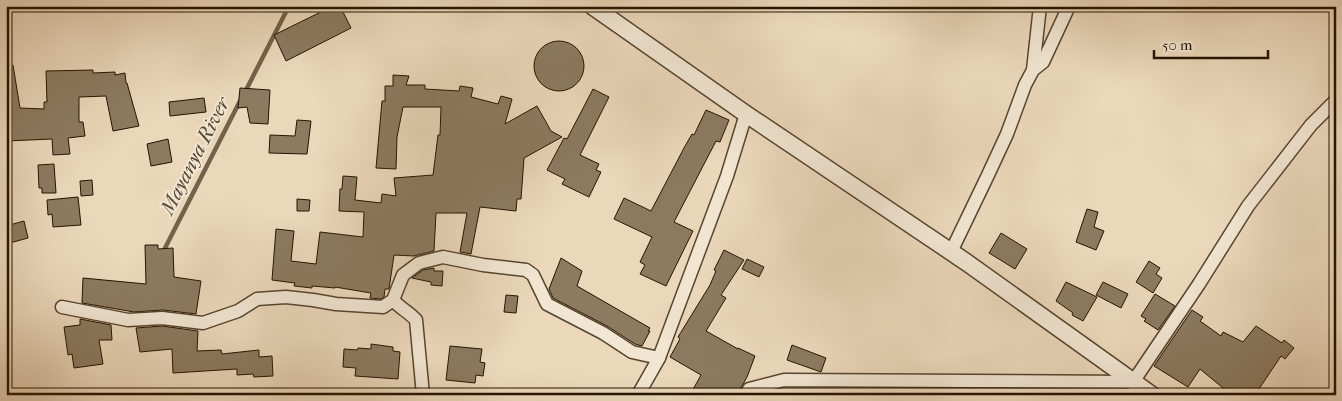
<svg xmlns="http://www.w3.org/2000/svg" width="1342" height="401" font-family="'IM FELL French Canon',serif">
<rect width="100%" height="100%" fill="#ebd8bb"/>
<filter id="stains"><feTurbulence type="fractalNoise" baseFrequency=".004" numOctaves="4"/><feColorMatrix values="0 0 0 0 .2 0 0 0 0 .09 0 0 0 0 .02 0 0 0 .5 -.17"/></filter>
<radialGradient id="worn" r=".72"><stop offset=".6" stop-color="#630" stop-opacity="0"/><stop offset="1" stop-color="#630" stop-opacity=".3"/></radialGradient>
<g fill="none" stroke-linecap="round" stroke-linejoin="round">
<!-- stream -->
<g stroke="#74614a" stroke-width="4.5">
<path d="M245,92L289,6"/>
<path d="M163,252L240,101"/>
</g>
</g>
<!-- building -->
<g fill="#8c7a61" stroke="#251400">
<path d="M333,6H340L351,28L286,61L274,35Z"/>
<circle cx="559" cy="66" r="25"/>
<path d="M6,65H13L20,108L44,109V102H47L46,71L93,70V73L115,72V75L125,73L126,83H127L139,126L113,131L106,96L79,97V122H83L85,136L68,138L70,154L53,155L52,139L6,141Z"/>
<path d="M393,75L409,76L406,85H425V89L459,91L460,86L473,88L471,97L498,104L501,96L512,99L505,124L537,106L551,131L562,137L524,158L521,199H517L516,211L480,207L471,254L460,252L467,213H436L434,251L414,256L394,255L389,289H385L384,297L381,299L370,298L371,293L335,287V288L312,286V288L294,286L295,283L272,280L276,229L294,231L291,261L316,264L320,232L363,237L364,212L339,211L340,189H342L343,176L357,177L355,200L381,203L382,194L396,196L394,178L433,175L438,135H440L441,107H403L397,137L396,169L376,168L382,101H385V86H393Z"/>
<path d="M240,88L270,90L268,124L250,123L247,107L238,108Z"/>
<path d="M593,89L609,97L580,155L599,164L596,170L601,172L589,197L562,184L565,179L547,170L564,138L567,139Z"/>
<path d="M204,98L206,112L170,116L169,102Z"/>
<path d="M706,110L729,120L720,142L716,141L674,222L693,231L666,286L640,274L645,265L640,262L652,237L614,219L624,198L651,211L684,148L692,134L694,135Z"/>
<path d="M297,120L311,121L307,154L269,153L270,135L295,136Z"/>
<path d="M168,139L172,162L151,166L147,144Z"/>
<path d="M54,164L56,193H42V188H39L38,165Z"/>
<path d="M92,180L93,195L81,196L80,181Z"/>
<path d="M78,197L81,225L53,227L52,214L48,215L47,200Z"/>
<path d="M297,199L310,200L309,211H297Z"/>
<path d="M1087,209L1098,212L1094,227L1104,231L1096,250L1076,242Z"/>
<path d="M24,221L28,238L6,244V226Z"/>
<path d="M1001,233L1027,249L1015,269L989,253Z"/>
<path d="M145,245H158V249L173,248L174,277L201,281L196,314L163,310L134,312L82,303L83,278L146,284Z"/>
<path d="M724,250L744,260L721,295L726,298L706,331L738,349V348L755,356L747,377L737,395H690L701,375L670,357L680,339L678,337L710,285L716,271L714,270Z"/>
<path d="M561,258L582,271L577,286L650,328L648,331H650L642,346L635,344L607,326L553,298L549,289Z"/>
<path d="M747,259L764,267L759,277L742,269Z"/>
<path d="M1149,261L1160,268L1156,274L1162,278L1153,293L1136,282Z"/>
<path d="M434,268V271H443L442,286L431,285V282L412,278L423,270Z"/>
<path d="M1066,282L1097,297L1083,321L1072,315L1073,313L1056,301Z"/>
<path d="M1103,282L1128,294L1121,308L1096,295Z"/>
<path d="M1155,294L1175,306L1158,330L1144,321L1146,319L1141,316Z"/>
<path d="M506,295L518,296L516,313L504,312Z"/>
<path d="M1192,310L1203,317L1200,321L1221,336L1223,332L1243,342L1256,326L1282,343L1284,340L1294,348L1285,359L1281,356L1255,395H1217L1223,388L1200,369L1188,387L1154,366Z"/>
<path d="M80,319L111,325L112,340H99L103,364L74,368L72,354L68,355L64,327L80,325Z"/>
<path d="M162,326L198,331L197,351L221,350L222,354L259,350V357L272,356L273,376L254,377L253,374L237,375V369L173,373L172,349L140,352L136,328Z"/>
<path d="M371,344L393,347V351L400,352L398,379L355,376L356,368L343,367L344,349L357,350L358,348L371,349Z"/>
<path d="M792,345L826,358L821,372L787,360Z"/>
<path d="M450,346L482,349L480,362L485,363L483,376L476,375L475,383L446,380Z"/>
</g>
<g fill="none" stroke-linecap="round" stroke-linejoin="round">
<defs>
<g id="minor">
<path d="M1033,70L1043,62L1069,6"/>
<path d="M951,252L988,175L1007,134L1025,85L1033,70L1040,6"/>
<path d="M393,300C401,309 409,312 416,320L423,395"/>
<path d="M62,307L128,320L162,318L203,323L238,311L257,299L286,297L313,300L336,304L383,307L393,300L403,275L419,263L443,257L483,265L526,270L533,275L547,304L603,333L632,352L659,358"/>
<path d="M638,395L659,358L727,176L746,114"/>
<path d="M747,395L749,389L784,380L1133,382L1199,284L1248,206L1311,125L1336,100"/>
</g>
<path id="tertiary" d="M592,6L746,114L966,262L1152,395"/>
</defs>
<!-- minor casing -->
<use href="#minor" stroke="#56452f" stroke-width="15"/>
<!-- tertiary casing -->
<use href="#tertiary" stroke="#56452f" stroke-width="19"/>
<!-- minor -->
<use href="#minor" stroke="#f2e6d3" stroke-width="12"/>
<!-- tertiary -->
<use href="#tertiary" stroke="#f2e6d3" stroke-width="16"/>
</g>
<g text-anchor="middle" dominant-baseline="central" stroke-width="4" stroke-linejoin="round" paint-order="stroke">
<!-- water labels -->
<g font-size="20" font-style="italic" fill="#594831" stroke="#f2e6d3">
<text transform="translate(195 156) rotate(-63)">Mayanya River</text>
</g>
</g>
<!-- margin -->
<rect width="1342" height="401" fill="none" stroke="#ebd8bb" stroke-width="25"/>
<rect x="8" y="8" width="1327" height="386" fill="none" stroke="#251400" stroke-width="2.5"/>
<rect x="12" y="12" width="1317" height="376" fill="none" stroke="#251400"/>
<!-- scale -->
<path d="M1154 50v8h114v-8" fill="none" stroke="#251400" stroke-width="2.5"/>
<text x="1162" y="50" font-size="15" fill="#251400" stroke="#f2e6d3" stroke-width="4" paint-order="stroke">50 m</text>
<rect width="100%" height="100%" filter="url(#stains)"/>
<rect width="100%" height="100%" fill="url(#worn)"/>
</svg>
